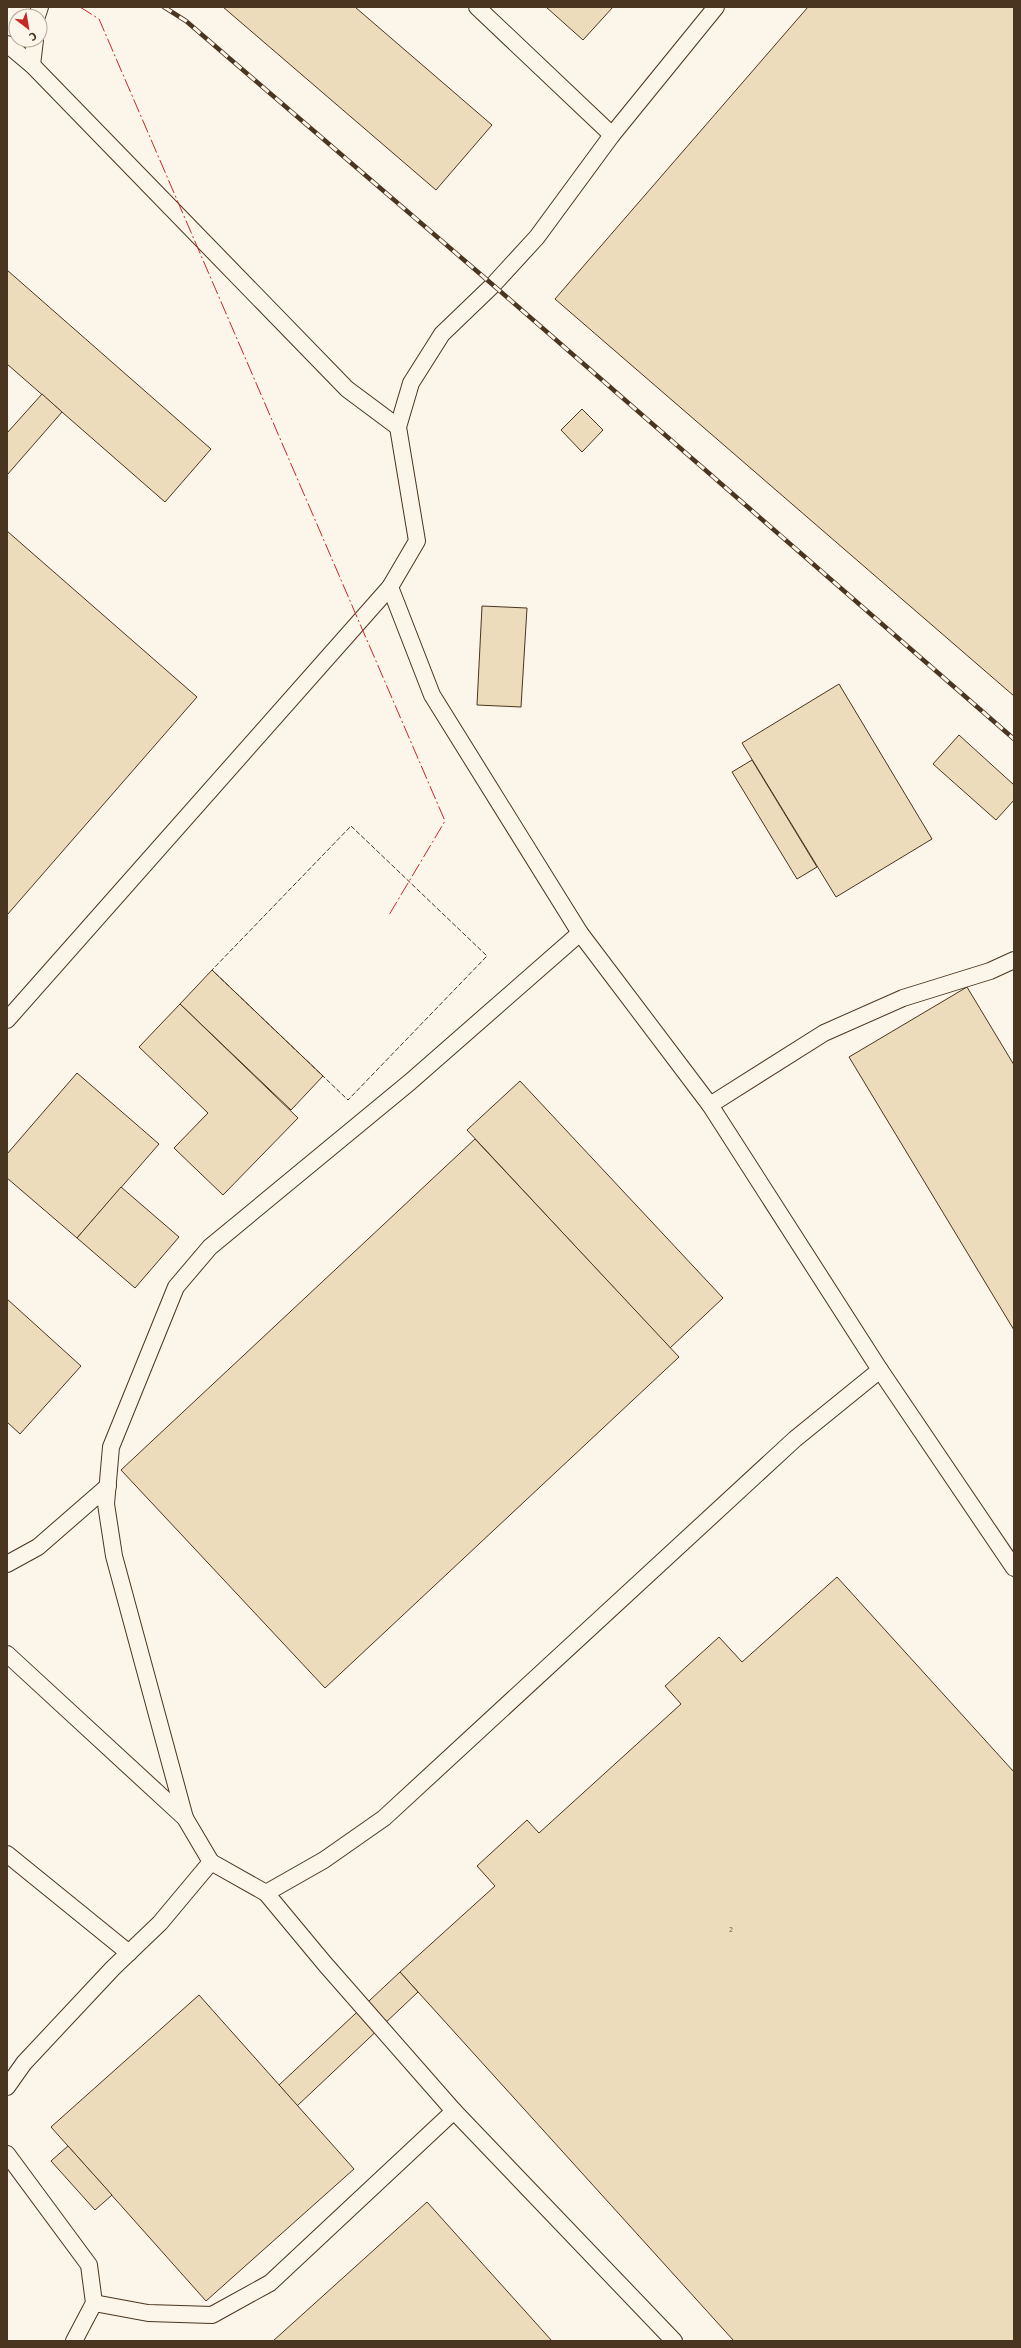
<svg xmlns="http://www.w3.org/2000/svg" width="1021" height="2348" font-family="'Fira Sans',sans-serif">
<rect width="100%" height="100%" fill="#fbf6e9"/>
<!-- building -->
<g fill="#ecdcbc" stroke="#4a3520">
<path d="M223,7H355L492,125L436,190Z"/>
<path d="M546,7H613L583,40Z"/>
<path d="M808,7H1014V696L555,299Z"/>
<path d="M7,270L211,449L165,502L7,364Z"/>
<path d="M42,394L62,412L7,475V433Z"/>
<path d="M582,409L603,430L582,452L561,430Z"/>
<path d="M7,531L197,697L7,915Z"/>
<path d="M482,606L527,608L521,707L477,705Z"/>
<path d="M839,684L932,839L836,897L742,743Z"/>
<path d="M959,735L1014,785V800L996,820L933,764Z"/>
<path d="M752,760L817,867L797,879L732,772Z"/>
<path d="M212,970L323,1076L291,1110L180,1004Z"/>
<path d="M967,987L1014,1065V1330L849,1057Z"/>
<path d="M180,1004L298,1118L223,1195L174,1148L208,1113L139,1047Z"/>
<path d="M77,1073L159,1144L77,1238L7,1178V1154Z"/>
<path d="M520,1081L723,1298L670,1348L467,1130Z"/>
<path d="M475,1139L679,1357L325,1688L121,1470Z"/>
<path d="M121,1187L179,1237L135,1288L77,1238Z"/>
<path d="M7,1299L81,1366L20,1434L7,1422Z"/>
<path d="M837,1577L1014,1772V2341H734L400,1972L495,1886L477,1866L527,1820L539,1833L681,1704L665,1686L719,1637L742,1662Z"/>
<path d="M400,1972L418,1992L297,2106L279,2085Z"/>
<path d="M199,1995L354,2169L206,2301L51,2127Z"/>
<path d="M68,2146L112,2195L95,2210L51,2161Z"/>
<path d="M427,2202L552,2341H273Z"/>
</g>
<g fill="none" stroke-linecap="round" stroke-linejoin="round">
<defs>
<g id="lane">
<path d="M477,7L612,135"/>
<path d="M37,16L40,7"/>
<path d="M7,44L32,65L347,389L398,427"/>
<path d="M32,65L35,40"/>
<path d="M390,587L432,695L580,933L710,1105L880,1370L1014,1568"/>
<path d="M7,1020L390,587L417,541L398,427L411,383L442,334L493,285L537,237L612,135L716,7"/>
<path d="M710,1105L824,1033L903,998L990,971L1014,960"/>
<path d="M7,1564L38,1547L108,1486"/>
<path d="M7,1654L185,1818L211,1862"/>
<path d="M185,1818L114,1556L106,1504L111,1447L176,1287L210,1247L410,1082L580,933"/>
<path d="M7,1854L129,1953"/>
<path d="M266,1893L325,1964L454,2111L674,2341"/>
<path d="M7,2087L24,2063L113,1968L160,1923L211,1862L266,1893L324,1860L384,1818L795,1439L880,1370"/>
<path d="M7,2154L89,2265L94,2303L74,2341"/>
<path d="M94,2303L148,2313L212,2315L270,2283L454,2111"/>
</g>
</defs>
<!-- lane casing -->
<use href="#lane" stroke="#4a3520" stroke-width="18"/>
<!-- lane -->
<use href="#lane" stroke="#fbf6e9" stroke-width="16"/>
<defs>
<path id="rail" d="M164,7L186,21L493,285L1014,739"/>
</defs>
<!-- rail casing -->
<use href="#rail" stroke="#4a3520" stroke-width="4.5"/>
<!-- rail -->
<use href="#rail" stroke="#fbf6e9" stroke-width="3" stroke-dasharray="9" stroke-linecap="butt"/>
<!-- fence -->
<path stroke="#4a3520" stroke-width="1" stroke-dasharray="5 2" stroke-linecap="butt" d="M351,826L487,956L348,1100L212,970Z"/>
<!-- power -->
<path stroke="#c62828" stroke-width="1" stroke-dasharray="14 3 2 3" stroke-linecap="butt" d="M80,7L99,19L445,821L389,915"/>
</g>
<g text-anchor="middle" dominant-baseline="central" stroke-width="3" stroke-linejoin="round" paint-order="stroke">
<!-- number labels -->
<g font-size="8" fill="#725f47">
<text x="731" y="1929">2</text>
</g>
</g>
<!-- border -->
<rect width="1021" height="2348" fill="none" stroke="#4a3520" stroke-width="16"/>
<!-- north arrow -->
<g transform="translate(28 28) rotate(149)"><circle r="19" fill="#fbf6e9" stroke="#b4a999"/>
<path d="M0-3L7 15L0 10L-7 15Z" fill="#c62828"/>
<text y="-6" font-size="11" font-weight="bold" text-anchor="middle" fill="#4a3520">С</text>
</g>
</svg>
